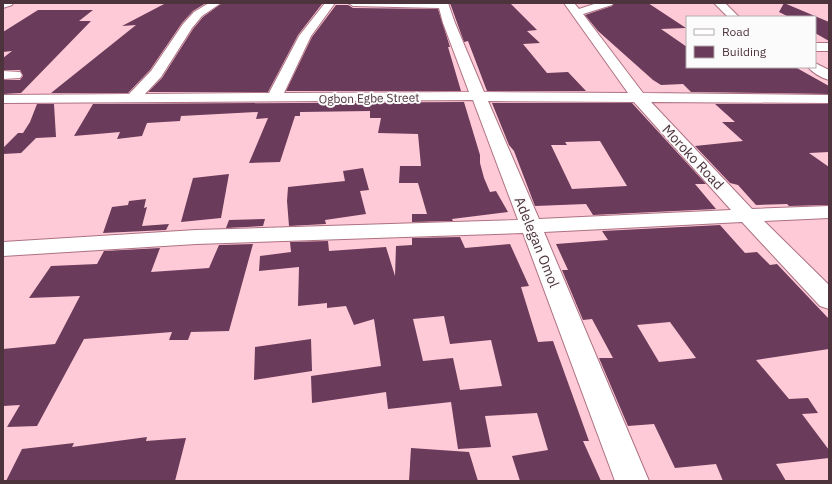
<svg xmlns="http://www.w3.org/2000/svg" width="832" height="484" font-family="'IBM Plex Sans',sans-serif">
<rect width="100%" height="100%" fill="#ffcad7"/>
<!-- building -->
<g fill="#6a3b5a" fill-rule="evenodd">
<path d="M166,3H206L193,11L182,23L150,70L128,93H51L136,25L122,26Z"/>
<path d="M222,3L322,4L298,35L268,92H148L162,78L193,29L203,17Z"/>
<path d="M450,3H510L537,30L527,31L540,43L523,44L547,73L568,72L586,91H487L468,41L464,42Z"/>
<path d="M614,3H648L686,28L661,29L687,47V67H795L829,86V94L691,92L683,84L661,85L653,80L598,31L585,15L612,6Z"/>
<path d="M784,3L829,22V41L815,33V17H789L779,12Z"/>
<path d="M336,5H348L353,8L438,9L450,47H448L461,91H286L312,37Z"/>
<path d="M38,10H93L79,21H91L21,93L3,94V80H20L23,76L20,70H3V58L12,51L3,52V32Z"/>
<path d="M464,102L480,155V163L484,178L490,192L496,191L508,212L452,219L453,221L412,222V214H427L418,183H399L400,166H421L418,134L378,133L381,118H370V111L300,112V116H295L280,162L249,163L268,118L256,119L258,112L181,116L180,121L147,123L142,136L117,139L120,132L74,136L93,104Z"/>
<path d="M492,103H632L706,184H695L716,209L593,215L586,204L535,206L514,151L509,145ZM600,141L627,186L572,189L551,145H567L565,142Z"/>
<path d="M37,104H54L56,137L36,138L21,153L3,154V148L18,133H23L30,122Z"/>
<path d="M715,104H829V152L809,153L829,167V205L789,206L787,204L756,205L738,185L730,183L695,146L743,141L722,122H735Z"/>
<path d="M363,168L369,190L360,191L366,214L325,220L326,224L289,226L287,201L288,187L345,181L343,171Z"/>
<path d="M229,174L221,218L181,222L193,178Z"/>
<path d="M146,199L144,208L147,207L142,226L169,224L166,230L103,233L112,207L128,205L129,201Z"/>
<path d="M265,219L263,226L226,228L229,220Z"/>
<path d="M720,225L745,253L757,252L770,265L777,264L829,319V349L756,360L789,399L808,398L818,413L802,414L829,450V458L776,464L786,481H723L716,464L675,468L654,424L628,426L599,358H613L592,319L583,320L562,270H568L556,244L608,240L602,231ZM670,322L696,358L659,362L637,325Z"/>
<path d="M460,237L465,248L510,244L529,286L521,287L538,342L553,341L589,441H583L601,481H520L512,456L548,450L537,413L485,416L491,447L458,449L451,402L388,409L386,392L312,403L311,376L381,366L374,319L354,325L346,306L327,308V303L298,306L299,267L259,271L260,256L291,252L290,242L328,241L329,251L386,247L395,276L396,246L412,245V238ZM444,316L450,344L491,340L502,386L460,390L453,358L423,361L413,319Z"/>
<path d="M253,244L229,331L191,332L188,340H169L172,332L84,339L37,426L7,427L20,405L3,406V349L55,344L80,296L29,298L51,266L97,264L104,251L160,248L151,272L209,268L219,245Z"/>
<path d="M311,339L312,371L254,380L255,347Z"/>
<path d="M147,437L146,441L186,438L175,481H6L22,449L74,443L72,447Z"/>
<path d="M411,448L469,452L478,481H409Z"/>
</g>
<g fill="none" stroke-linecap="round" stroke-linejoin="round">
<defs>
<g id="minor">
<path d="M3,3H13L12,5L3,8Z"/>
<path d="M209,3H221L202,16L192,28L161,77L145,94L269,93L299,36L325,3H335L311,36L284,93L469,92L443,23L439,8L353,6L348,3H448L455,23L484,92L628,93L564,3H574L579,9L597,3H613L612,5L583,14L643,93L829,95V103L651,102L752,209L829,206V218L764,221L829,285V309L820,306L742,222L544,232L649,481H615L523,233L196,244L3,256V242L196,230L518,220L473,100L3,103V95L129,94L151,71L183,24L194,12ZM488,101L634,102L731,210L539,219Z"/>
<path d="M714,3H725L739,17H728Z"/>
<rect x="815" y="43" width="14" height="8"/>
<path d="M815,63L829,70V80C822,78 813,73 808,67H815Z"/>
<path d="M3,71L20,72L22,75L20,78L3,79Z"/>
</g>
</defs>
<!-- minor casing -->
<use href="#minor" stroke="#ad7182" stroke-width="2"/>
<!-- minor -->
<use href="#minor" fill="#fff" fill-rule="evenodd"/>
</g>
<g text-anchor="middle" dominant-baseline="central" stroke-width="4" stroke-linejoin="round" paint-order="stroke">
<!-- far-street labels -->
<g font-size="12" fill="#4d333b" stroke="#fbfbfb">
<text transform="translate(369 98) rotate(-1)">Ogbon Egbe Street</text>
</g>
<!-- street labels -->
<g font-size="14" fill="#4d333b" stroke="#fbfbfb">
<text transform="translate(693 157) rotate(47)">Moroko Road</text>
<text transform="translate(537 242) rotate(68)">Adelegan Omol</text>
</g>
</g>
<!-- border -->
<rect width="832" height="484" fill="none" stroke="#4d333b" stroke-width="8"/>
<!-- legend -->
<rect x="686" y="16" width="130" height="52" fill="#fbfbfb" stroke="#b5abae"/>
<rect x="694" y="29" width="20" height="6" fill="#ffffff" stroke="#b5abae"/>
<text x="722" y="36" font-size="12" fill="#4d333b">Road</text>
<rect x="694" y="46" width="20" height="12" fill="#6a3b5a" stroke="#b5abae"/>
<text x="722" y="56" font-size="12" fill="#4d333b">Building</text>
</svg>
